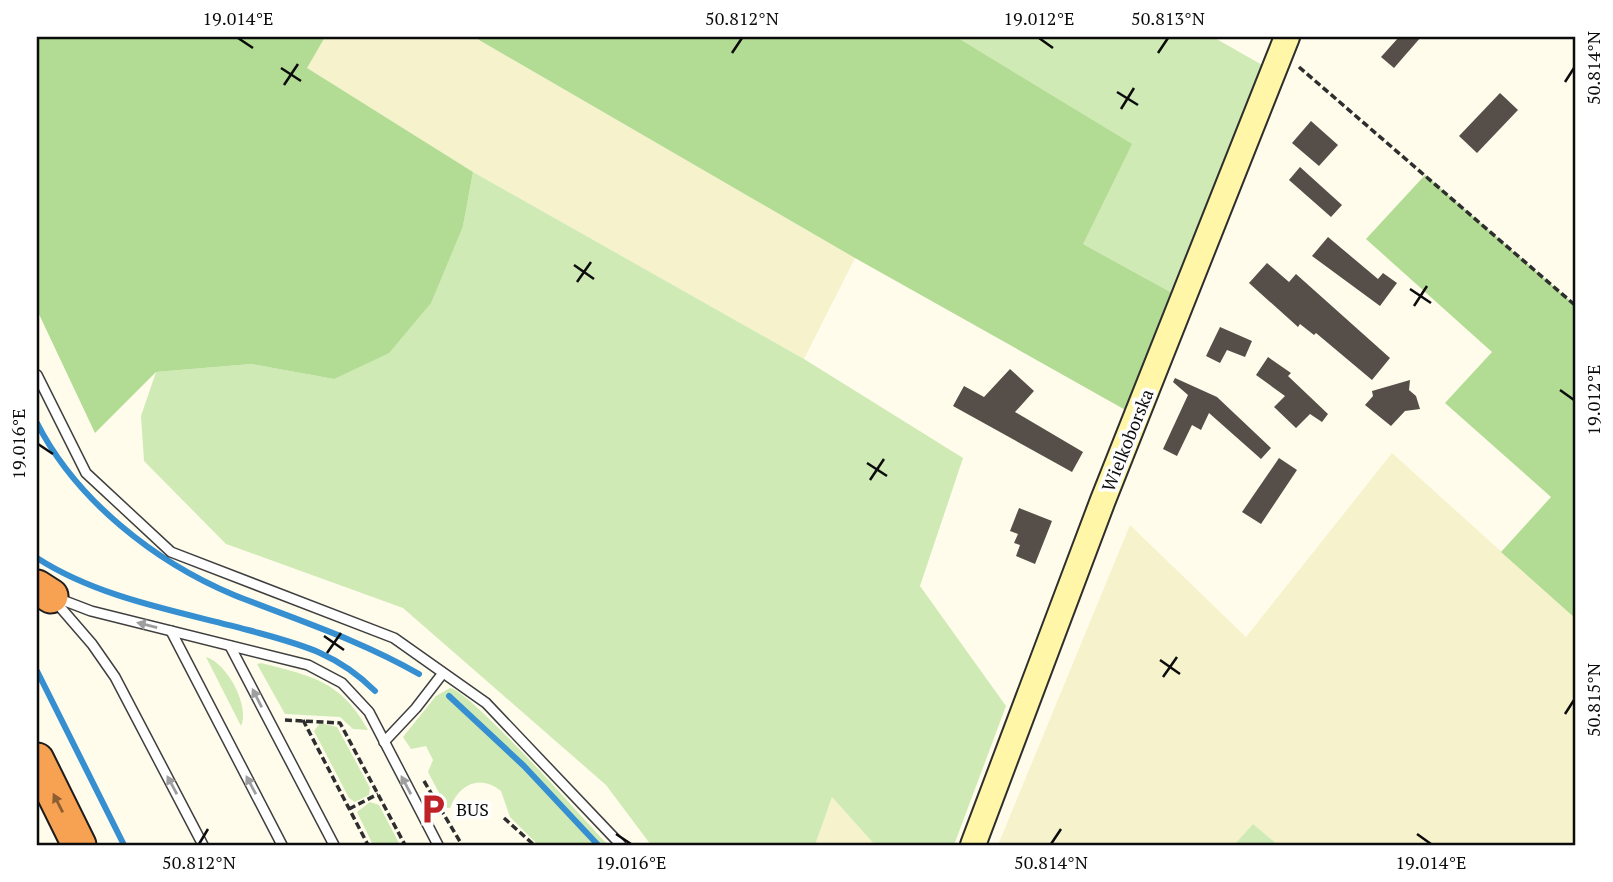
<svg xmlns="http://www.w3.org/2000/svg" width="1613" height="882" font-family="'PT Serif',serif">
<rect width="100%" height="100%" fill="#fffcec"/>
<!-- farmland -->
<g fill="#f5f2cc">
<path d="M325,37H474L855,258L804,359L473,172L306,68Z"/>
<path d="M1392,453L1576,619V845H1278L1253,824L1234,845H998L1130,525L1246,637Z"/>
<path d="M832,797L875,845H815Z"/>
</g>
<!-- green -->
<g fill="#cfeab5">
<path d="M956,37H1213L1264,66L1174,294L1083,244Z"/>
<path d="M473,172L804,359L963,458L920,586L1006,706L954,845H875L832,797L815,845H651L606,785L403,608L226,544L144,461L141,416L156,372L251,364L334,379L463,226Z"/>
<path d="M206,657C227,663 250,706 241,726Z"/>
<path d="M261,663C312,676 341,681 368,730L353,729L340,717L285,714L257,664Z"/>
<path d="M450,688C472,692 585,821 608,845H538L510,817L501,791C480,774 459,784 450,808H447L428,772L433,760L426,746L411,749L403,737L436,696Z"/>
<path d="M320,723L337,727L370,788L369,795L355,802L349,798L314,731Z"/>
<path d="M370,802L379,805L400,845H373L357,812Z"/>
<path d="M1253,824L1278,845H1234Z"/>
</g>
<!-- forest -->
<g fill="#b2db94">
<path d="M37,37H325L307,68L473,172L463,226L431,303L389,353L334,379L251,364L156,372L95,433L37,310Z"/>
<path d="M474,37H956L1132,144L1083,244L1174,294L1129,412L855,258Z"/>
<path d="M1425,175L1576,306V619L1501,552L1551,497L1445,403L1492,352L1366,239Z"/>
</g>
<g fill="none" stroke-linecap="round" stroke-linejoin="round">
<!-- stream -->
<g stroke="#358fd0" stroke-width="6">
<path d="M37,423C76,500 155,562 234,595C297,620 360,640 419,674"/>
<path d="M37,558C99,598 177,611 248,630C299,644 336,652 375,691"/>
<path d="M37,671L124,845"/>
<path d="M449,696L524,766L598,845"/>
</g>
</g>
<!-- building -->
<g fill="#554e49">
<path d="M1399,37H1421L1394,68L1381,57Z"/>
<path d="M1500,93L1518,110L1477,153L1459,136Z"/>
<path d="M1311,121L1338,145L1319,166L1292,143Z"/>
<path d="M1300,167L1342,205L1331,217L1289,180Z"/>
<path d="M1328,237L1378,279L1383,273L1397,283L1380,306L1312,256Z"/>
<path d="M1267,263L1289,282L1296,274L1390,358L1372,380L1316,333L1314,335L1300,324L1298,327L1249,283Z"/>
<path d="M1220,327L1252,341L1245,357L1227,350L1220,363L1206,356Z"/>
<path d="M1268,357L1291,373L1288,376L1328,414L1322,422L1310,414L1296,428L1274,407L1285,396L1256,375Z"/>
<path d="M1010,369L1034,391L1015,412L1083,452L1072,472L953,406L964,386L984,397Z"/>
<path d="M1175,378L1217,397L1271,448L1261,459L1209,413L1201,430L1192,425L1177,456L1163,449L1188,395L1173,382Z"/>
<path d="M1410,380L1409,390L1416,396L1420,409L1405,411L1391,426L1365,405L1373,396L1372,391Z"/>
<path d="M1279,458L1297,470L1261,524L1242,512Z"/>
<path d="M1019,508L1052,521L1035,564L1016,556L1020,545L1014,543L1018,534L1010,531Z"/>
</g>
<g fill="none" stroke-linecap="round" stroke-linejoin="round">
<defs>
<g id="lane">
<path d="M37,375L86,473L171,552L394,638L486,703L621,845"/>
<path d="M57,598L91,611L308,665L342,683L369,712L438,845"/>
<path d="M54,600L92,644L115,677L203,845"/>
<path d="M171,631L282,845"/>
<path d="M230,646L334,845"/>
<path d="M384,742L416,708L443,673"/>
</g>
<path id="secondary" d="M973,845L1103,500L1287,37"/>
<g id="highway">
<path d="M37,587L51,596"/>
<path d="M37,760L79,845"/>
</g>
</defs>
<!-- lane casing -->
<use href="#lane" stroke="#3f3f3f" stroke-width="12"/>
<!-- secondary casing -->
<use href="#secondary" stroke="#2e2e2e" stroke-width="28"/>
<!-- highway casing -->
<use href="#highway" stroke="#1d1d1d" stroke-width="37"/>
<!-- path -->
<g stroke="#2e2e2e" stroke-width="3.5" stroke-dasharray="7 3.5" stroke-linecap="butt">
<path d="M1299,67L1576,306"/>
<path d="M285,720L340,723L405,845"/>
<path d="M303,720L368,845"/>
<path d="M424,781L462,845"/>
<path d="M349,809L378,794"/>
<path d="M504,818L534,845"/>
</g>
<!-- lane -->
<use href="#lane" stroke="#fff" stroke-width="9"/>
<!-- secondary -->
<use href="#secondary" stroke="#fff7a7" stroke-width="24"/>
<!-- highway -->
<use href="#highway" stroke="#f7a152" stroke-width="33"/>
</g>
<!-- one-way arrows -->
<defs><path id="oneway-solid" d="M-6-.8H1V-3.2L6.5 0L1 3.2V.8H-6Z" transform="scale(1.75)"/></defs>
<g fill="#9e9e9e">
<use href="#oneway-solid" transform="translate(147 625) rotate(-166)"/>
<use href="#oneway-solid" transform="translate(257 698) rotate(-117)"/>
<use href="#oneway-solid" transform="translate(172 785) rotate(-118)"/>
<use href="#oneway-solid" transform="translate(251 785) rotate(-118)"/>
<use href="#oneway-solid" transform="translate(406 785) rotate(-118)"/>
</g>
<use fill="#8d5e32" href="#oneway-solid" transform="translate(58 803) rotate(-117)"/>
<!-- ticks -->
<path fill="none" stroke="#0c0c0c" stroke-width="2.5" d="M238,38L253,48M1039,38L1053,48M732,53L742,38M1158,53L1168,38M281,68L301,81M1565,82L1574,68M284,85L298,64M1117,92L1138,105M1121,109L1134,88M574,265L594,279M577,282L591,262M1410,289L1431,303M1414,306L1427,286M1560,390L1574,400M38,444L53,454M867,463L887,476M870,480L884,459M324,636L344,650M327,653L341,633M1160,660L1180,674M1163,677L1177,657M1565,714L1574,700M616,834L631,844M1417,834L1431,844M199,844L208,829M1051,844L1061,829"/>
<!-- icons -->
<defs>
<symbol id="parking-bare" viewBox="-9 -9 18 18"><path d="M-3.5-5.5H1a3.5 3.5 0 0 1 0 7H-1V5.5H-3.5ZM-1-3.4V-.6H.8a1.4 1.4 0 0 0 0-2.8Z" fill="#bf2226" stroke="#fff" stroke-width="2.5" paint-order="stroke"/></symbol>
</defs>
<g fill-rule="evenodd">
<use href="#parking-bare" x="411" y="787" width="44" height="44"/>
</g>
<g text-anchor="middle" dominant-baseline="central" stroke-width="7" stroke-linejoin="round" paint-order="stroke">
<!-- street labels -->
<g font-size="18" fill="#0c0c0c" stroke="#fff">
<text transform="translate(1127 440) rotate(-68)">Wielkoborska</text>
</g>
<!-- poi labels -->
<g font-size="18" fill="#0c0c0c" stroke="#fff" text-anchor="start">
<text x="456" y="809">BUS</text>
</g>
</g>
<!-- border -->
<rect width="1613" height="882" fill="none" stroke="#ffffff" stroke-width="77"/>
<rect x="38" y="38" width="1536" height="806" fill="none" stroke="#0c0c0c" stroke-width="2.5"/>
<g font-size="18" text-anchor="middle" fill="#0c0c0c">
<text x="238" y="25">19.014°E</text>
<text x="742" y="25">50.812°N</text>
<text x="1039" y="25">19.012°E</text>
<text x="1168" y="25">50.813°N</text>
<text transform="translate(1594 68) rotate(-90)" y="6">50.814°N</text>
<text transform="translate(1594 400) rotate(-90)" y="6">19.012°E</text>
<text transform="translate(19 444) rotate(-90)" y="6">19.016°E</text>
<text transform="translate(1594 700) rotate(-90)" y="6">50.815°N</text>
<text x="199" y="869">50.812°N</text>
<text x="631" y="869">19.016°E</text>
<text x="1051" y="869">50.814°N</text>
<text x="1431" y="869">19.014°E</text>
</g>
</svg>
